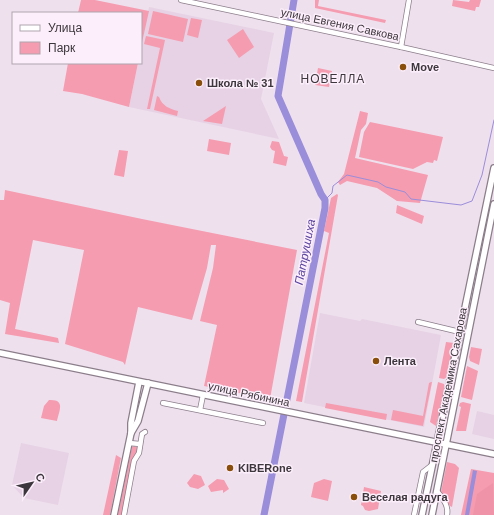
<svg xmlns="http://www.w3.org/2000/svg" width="494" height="515" font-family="Arial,sans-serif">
<rect width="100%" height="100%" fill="#efe0ee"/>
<!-- built -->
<g fill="#e6d2e4">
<path d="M149,7L274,33L261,99L279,139L129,107L138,63H141V47Z"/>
<path d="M320,313L360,321L362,319L441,335L424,427L304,403Z"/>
<path d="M477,411L494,415V439L472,434Z"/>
<path d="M21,443L69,453L58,505L24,498L12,485Z"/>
</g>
<!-- green -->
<g fill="#f59cb0">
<path d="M81,0H95L149,11L141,47V13H78Z"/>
<path d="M315,0H319L318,6L386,20L385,23L315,8Z"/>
<path d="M453,0L469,2L470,0H481L479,7H476L475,11L452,6Z"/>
<path d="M153,11L188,19L183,42L148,34Z"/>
<path d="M191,18L202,20L198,38L187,35Z"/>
<path d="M243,29L254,47L239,58L227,40Z"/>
<path d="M146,36L165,40L150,109H147L160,48L144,44Z"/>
<path d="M68,63H138L129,107L82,94L63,91Z"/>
<path d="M318,68L332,71L329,87L315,85Z"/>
<path d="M157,96L159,97C162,106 170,109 178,111L177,116L154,110Z"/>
<path d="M226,106L222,124L203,121Z"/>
<path d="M360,111L368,113L366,124L361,130L355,158L428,175L420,203L397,201L377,188L347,181L340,185L338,182L344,174Z"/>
<path d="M370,122L443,137L437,161L434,160L433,163L427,162L413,169L359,157L364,132Z"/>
<path d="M209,139L231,143L229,155L207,151Z"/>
<path d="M272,141L279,142L284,156L288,157L286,166L273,163L275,151L272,150L270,147Z"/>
<path d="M119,150L128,151L124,177L114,175Z"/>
<path d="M5,190L142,219L297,250L270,399L204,386L217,325L200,321L213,268L216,245H211L207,268L192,320L138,307L125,365L123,362L65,344L84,250L33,240L15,329L58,338L59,343L5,334L10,303L0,300V200H4Z"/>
<path d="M337,194L338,195L302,402L296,401L329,233L324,231L331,198Z"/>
<path d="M397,205L424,216L422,224L396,213Z"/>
<path d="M446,342L454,343L447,377L444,379L439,378Z"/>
<path d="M471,347L482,349L479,365L470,361L469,357Z"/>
<path d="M467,366L478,371L472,400L461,397Z"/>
<path d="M431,382H432L423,426L391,420L393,410L423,416L429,383Z"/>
<path d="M438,382L444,384L445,387L436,426L430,422Z"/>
<path d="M49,400C66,399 59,411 57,421L41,418L44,406Z"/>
<path d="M463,402L471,404L466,431H456L461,407L459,406L460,403Z"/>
<path d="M326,403L387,414L386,420L325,408Z"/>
<path d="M134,446L137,447L138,449L122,515H118L132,447Z"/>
<path d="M116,455L121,458L110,515H103Z"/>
<path d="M447,462L455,464L459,468L452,507L450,506L441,492Z"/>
<path d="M471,469L494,473V515H461Z"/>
<path d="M194,474L201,476L205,485L198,489L190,487L187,483Z"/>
<path d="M217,479L224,480L229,489L223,493V490L211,492L208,486Z"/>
<path d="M324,479L332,481L328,501L311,497L314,483Z"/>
<path d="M364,487L381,491L378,509L369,511L365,510L363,506L361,505Z"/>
</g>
<!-- forest -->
<path fill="#ef94a8" d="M493,483L494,515H473L477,494Z"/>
<!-- water -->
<path fill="#9a8dda" d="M473,470L477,471L469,515H465Z"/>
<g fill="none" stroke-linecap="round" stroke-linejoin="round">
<!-- stream -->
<path stroke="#9a8dda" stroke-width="1" d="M325,200L332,193L333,186L347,175L378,182L386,187L405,192L411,199L461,205L472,201L482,175L494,120"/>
<!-- river -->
<path stroke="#9a8dda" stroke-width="7" d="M264,515L325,208V200L321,194L278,96L294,0"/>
<defs>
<g id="minor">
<path d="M181,0L401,47L494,68"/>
<path d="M401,47L409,0"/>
<path d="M418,322L460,332"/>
<path d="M163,403L263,423"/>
<path d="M200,410L203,395"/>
<path d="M129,443L140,444"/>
<path d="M437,491C442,498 449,505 447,515"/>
<path d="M124,515L134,461L139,453L142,434L145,432"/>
<path d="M414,515L423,472L432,465"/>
</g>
<g id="tertiary">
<path d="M0,353L494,454"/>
<path d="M131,433L138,421L148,383"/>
<path d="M114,515L131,433V423L139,382"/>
<path d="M422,515L494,168"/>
<path d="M432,515L494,204"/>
</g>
</defs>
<!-- minor casing -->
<use href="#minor" stroke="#8b7e8a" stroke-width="6"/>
<!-- tertiary casing -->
<use href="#tertiary" stroke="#8b7e8a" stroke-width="8"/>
<!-- minor -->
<use href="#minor" stroke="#fff" stroke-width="4.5"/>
<!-- tertiary -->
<use href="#tertiary" stroke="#fff" stroke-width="5.5"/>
</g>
<!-- markers -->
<g fill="#8a4e0b" stroke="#fceefb" stroke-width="1.5">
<circle cx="403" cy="67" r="4"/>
<circle cx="199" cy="83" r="4"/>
<circle cx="376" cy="361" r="4"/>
<circle cx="230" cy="468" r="4"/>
<circle cx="354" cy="497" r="4"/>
</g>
<g text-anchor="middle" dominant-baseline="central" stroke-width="3" stroke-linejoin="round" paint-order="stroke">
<!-- street labels -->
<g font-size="11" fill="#3c373c" stroke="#fceefb">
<text transform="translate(340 24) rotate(12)">улица Евгения Савкова</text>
<text transform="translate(448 385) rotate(-79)">проспект Академика Сахарова</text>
<text transform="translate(249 394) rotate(12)">улица Рябинина</text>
</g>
<!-- poi labels -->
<g font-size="11" font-weight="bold" fill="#3c373c" stroke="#fceefb" text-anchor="start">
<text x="411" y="67">Move</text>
<text x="207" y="83">Школа № 31</text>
<text x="384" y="361">Лента</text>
<text x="238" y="468">KIBERone</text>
<text x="362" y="497">Веселая радуга</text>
</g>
<!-- neighbourhood labels -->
<g font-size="12" letter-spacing="1" fill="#3c373c" stroke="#fceefb">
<text x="333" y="79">НОВЕЛЛА</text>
</g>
<!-- water labels -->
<g font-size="12" font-style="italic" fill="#5a44a0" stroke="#fceefb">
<text transform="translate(305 252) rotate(-79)">Патрушиха</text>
</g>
</g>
<!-- legend -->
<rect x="12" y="12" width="130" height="52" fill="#fceefb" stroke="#afa5af"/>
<rect x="20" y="25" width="20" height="6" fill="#ffffff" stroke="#afa5af"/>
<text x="48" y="32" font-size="12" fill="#3c373c">Улица</text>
<rect x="20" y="42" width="20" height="12" fill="#f59cb0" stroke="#afa5af"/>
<text x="48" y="52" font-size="12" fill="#3c373c">Парк</text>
<!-- north arrow -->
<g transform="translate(32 483) rotate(56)" stroke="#fceefb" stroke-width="3" paint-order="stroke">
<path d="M0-3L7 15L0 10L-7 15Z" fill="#3c373c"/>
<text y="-6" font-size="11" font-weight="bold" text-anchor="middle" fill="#3c373c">С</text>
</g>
</svg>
